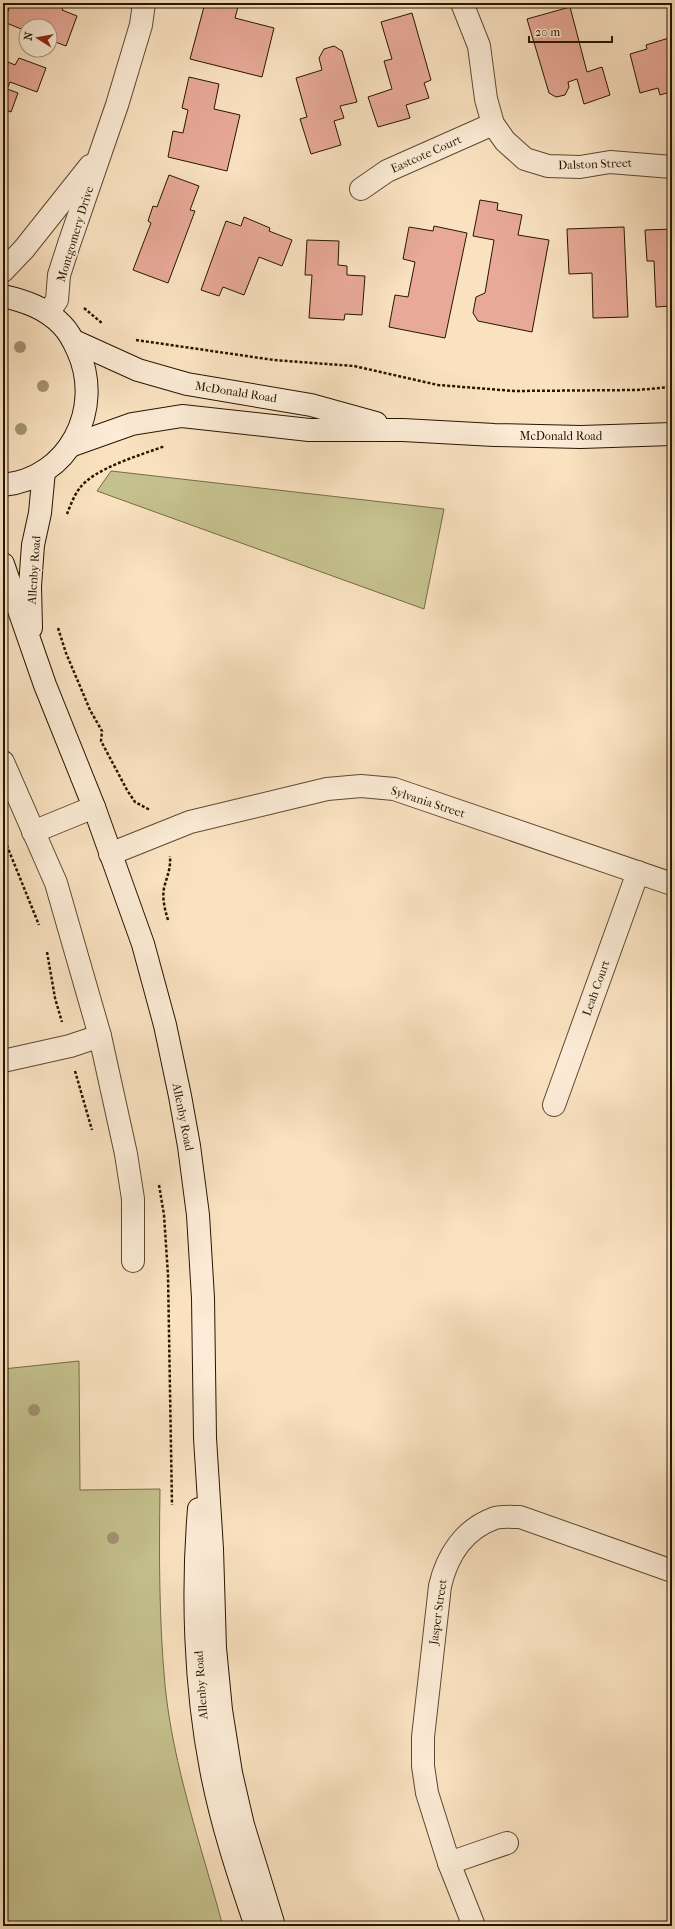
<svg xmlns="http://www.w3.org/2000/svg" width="675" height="1929" font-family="'IM FELL French Canon',serif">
<rect width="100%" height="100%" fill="#fae2c1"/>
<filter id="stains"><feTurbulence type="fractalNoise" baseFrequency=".005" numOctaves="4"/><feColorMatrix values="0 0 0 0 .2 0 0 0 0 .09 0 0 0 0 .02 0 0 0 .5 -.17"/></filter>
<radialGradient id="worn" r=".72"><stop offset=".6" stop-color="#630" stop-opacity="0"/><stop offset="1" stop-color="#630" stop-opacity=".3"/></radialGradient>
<!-- green -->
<g fill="#c5c18e" stroke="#766c47">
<path d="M111,471L444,509L424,609L97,491Z"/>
<path d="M79,1361L80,1490L160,1489C159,1554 159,1620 165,1685C173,1766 201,1845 222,1923L206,1926H3V1369Z"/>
</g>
<!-- building -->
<g fill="#e8a998" stroke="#271600">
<path d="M11,3H65L62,10L77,16L66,46L50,40V26H26V31L4,22Z"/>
<path d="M205,3H239L235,18L274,28L262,77L190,59Z"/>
<path d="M570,7L587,72L602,67L610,95L584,104L577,79L568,82L569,87L565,95L556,97L549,93L527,19Z"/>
<path d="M412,13L431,80L424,83L429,98L406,105L410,118L378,127L368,97L392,89L384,61L392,59L381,22Z"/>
<path d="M672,37V99L670,92L660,95L658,88L640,93L630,54L647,49L646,45Z"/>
<path d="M334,46L342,51L357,102L340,106L344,118L334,121L341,145L311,154L300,119L307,117L296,78L322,70L319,58L324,49Z"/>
<path d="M19,58L46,68L37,92L10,82L7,89L18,93L11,112L3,109V60L15,65Z"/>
<path d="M189,77L219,84L214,109L240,115L227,171L168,157L173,131L183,133L188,110L182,108Z"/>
<path d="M169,175L199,186L190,210L195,211L168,283L133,270L151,223L148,221L153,206L157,207Z"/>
<path d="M480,200L498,203L497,210L522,215L518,235L549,240L532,332L478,321L473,313L476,297L485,293L494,240L473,236Z"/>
<path d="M244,217L270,228L269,231L292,240L282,266L259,257L244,295L223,287L219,296L201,290L226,221L241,226Z"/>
<path d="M434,226L467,233L445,338L389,327L395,295L408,297L415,262L403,259L409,227L433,231Z"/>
<path d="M624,227L628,317L593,318L592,273L569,274L567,229Z"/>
<path d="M672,229V306L656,307L654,261H647L645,230Z"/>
<path d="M307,240L339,241L338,265L347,266V275L365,276L362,315L345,314L344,320L309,318L312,275H305Z"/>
</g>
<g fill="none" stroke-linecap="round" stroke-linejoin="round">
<defs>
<g id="street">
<path d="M462,3L479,46L486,99L493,124L505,141L525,159L548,166L580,167L610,162L672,167"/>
<path d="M361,189L387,171L493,124"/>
<path d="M3,271L24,249L90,166"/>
<path d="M48,313L57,300L59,275L69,244L117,105L141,25L144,3"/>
<path d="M3,762L56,883L100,1036L126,1154L133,1199V1261"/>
<path d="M33,832L94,807"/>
<path d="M110,854L190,822L327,789L361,786L394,789L672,884"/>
<path d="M3,1061L70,1046L100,1036"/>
<path d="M554,1105L638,872"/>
<path d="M449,1863L507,1843"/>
<path d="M474,1926L449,1863L427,1793L423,1766V1737L440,1586C447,1556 464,1529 495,1518C502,1516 513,1517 520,1517L672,1571"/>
</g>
<g id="secondary">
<path d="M3,296C25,301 46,308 62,325C69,332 74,342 78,351C104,409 69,479 3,485"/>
<path d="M74,341L138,370L187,384L311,405L376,423"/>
<path d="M70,446L132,424L182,416L309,430H403L494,435L581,437L672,434"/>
<path d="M3,564L45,685L94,807L143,944L165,1025L180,1096L189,1146L198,1215L203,1298L205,1438L212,1549L215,1648L221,1710L231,1773L243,1825L274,1926"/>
<path d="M31,628L30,586L33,545L40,513L44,471"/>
<path d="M199,1509C192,1592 195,1686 211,1769C221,1822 238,1874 256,1926"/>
</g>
</defs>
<!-- street casing -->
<use href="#street" stroke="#5c4930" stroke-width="24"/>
<!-- secondary casing -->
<use href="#secondary" stroke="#271600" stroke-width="24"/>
<!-- path -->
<g stroke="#271600" stroke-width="2.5" stroke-dasharray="3 2" stroke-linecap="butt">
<path d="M84,308L103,324"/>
<path d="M136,340L274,360L354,366L438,385L514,391L637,390L672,387"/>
<path d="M67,514C70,506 74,496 79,489C94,468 141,455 165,446"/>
<path d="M58,628L66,653L90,710L102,731L101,741L127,790L135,802L150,810"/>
<path d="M3,836L39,925"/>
<path d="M168,920C165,910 162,899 164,888C167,876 171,869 170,856"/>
<path d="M47,952L55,998L62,1022"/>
<path d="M75,1071L92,1130"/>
<path d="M159,1185L164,1215L168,1275L172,1505"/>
</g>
<!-- street -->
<use href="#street" stroke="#fcecd7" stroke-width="22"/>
<!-- secondary -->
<use href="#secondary" stroke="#fcecd7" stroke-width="22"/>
</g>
<!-- trees -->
<g fill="#a49372">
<circle cx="20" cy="347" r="6"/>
<circle cx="43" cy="386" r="6"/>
<circle cx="21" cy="429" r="6"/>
<circle cx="34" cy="1410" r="6"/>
<circle cx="113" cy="1538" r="6"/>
</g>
<g text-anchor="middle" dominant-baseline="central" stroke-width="4" stroke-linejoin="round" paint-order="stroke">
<!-- street labels -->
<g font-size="12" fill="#271600" stroke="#fcecd7">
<text transform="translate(426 154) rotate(-24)">Eastcote Court</text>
<text transform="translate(595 164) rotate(-2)">Dalston Street</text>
<text transform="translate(75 234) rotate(-73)">Montgomery Drive</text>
<text transform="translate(236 392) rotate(9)">McDonald Road</text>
<text x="561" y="436">McDonald Road</text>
<text transform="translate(34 570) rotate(-86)">Allenby Road</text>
<text transform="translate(428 802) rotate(18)">Sylvania Street</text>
<text transform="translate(596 988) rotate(-70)">Leah Court</text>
<text transform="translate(183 1117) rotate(79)">Allenby Road</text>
<text transform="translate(438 1612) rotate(-82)">Jasper Street</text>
<text transform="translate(201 1685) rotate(-94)">Allenby Road</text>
</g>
</g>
<!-- margin -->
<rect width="675" height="1929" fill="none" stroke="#fae2c1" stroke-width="16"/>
<rect x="4" y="4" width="667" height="1921" fill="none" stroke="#271600" stroke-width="2"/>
<rect x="8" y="8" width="659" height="1913" fill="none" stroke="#271600"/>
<!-- north arrow -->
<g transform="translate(38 38) rotate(281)"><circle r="19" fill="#fcecd7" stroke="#a79681"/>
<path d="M0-3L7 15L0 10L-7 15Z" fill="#8f2418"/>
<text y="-6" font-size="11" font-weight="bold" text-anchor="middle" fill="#271600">N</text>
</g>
<!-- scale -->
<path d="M529 36v6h83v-6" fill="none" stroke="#271600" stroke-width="2"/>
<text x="535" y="36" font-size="12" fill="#271600" stroke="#fcecd7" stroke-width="3" paint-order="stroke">20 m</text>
<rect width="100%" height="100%" filter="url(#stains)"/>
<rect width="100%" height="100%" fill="url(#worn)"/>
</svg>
